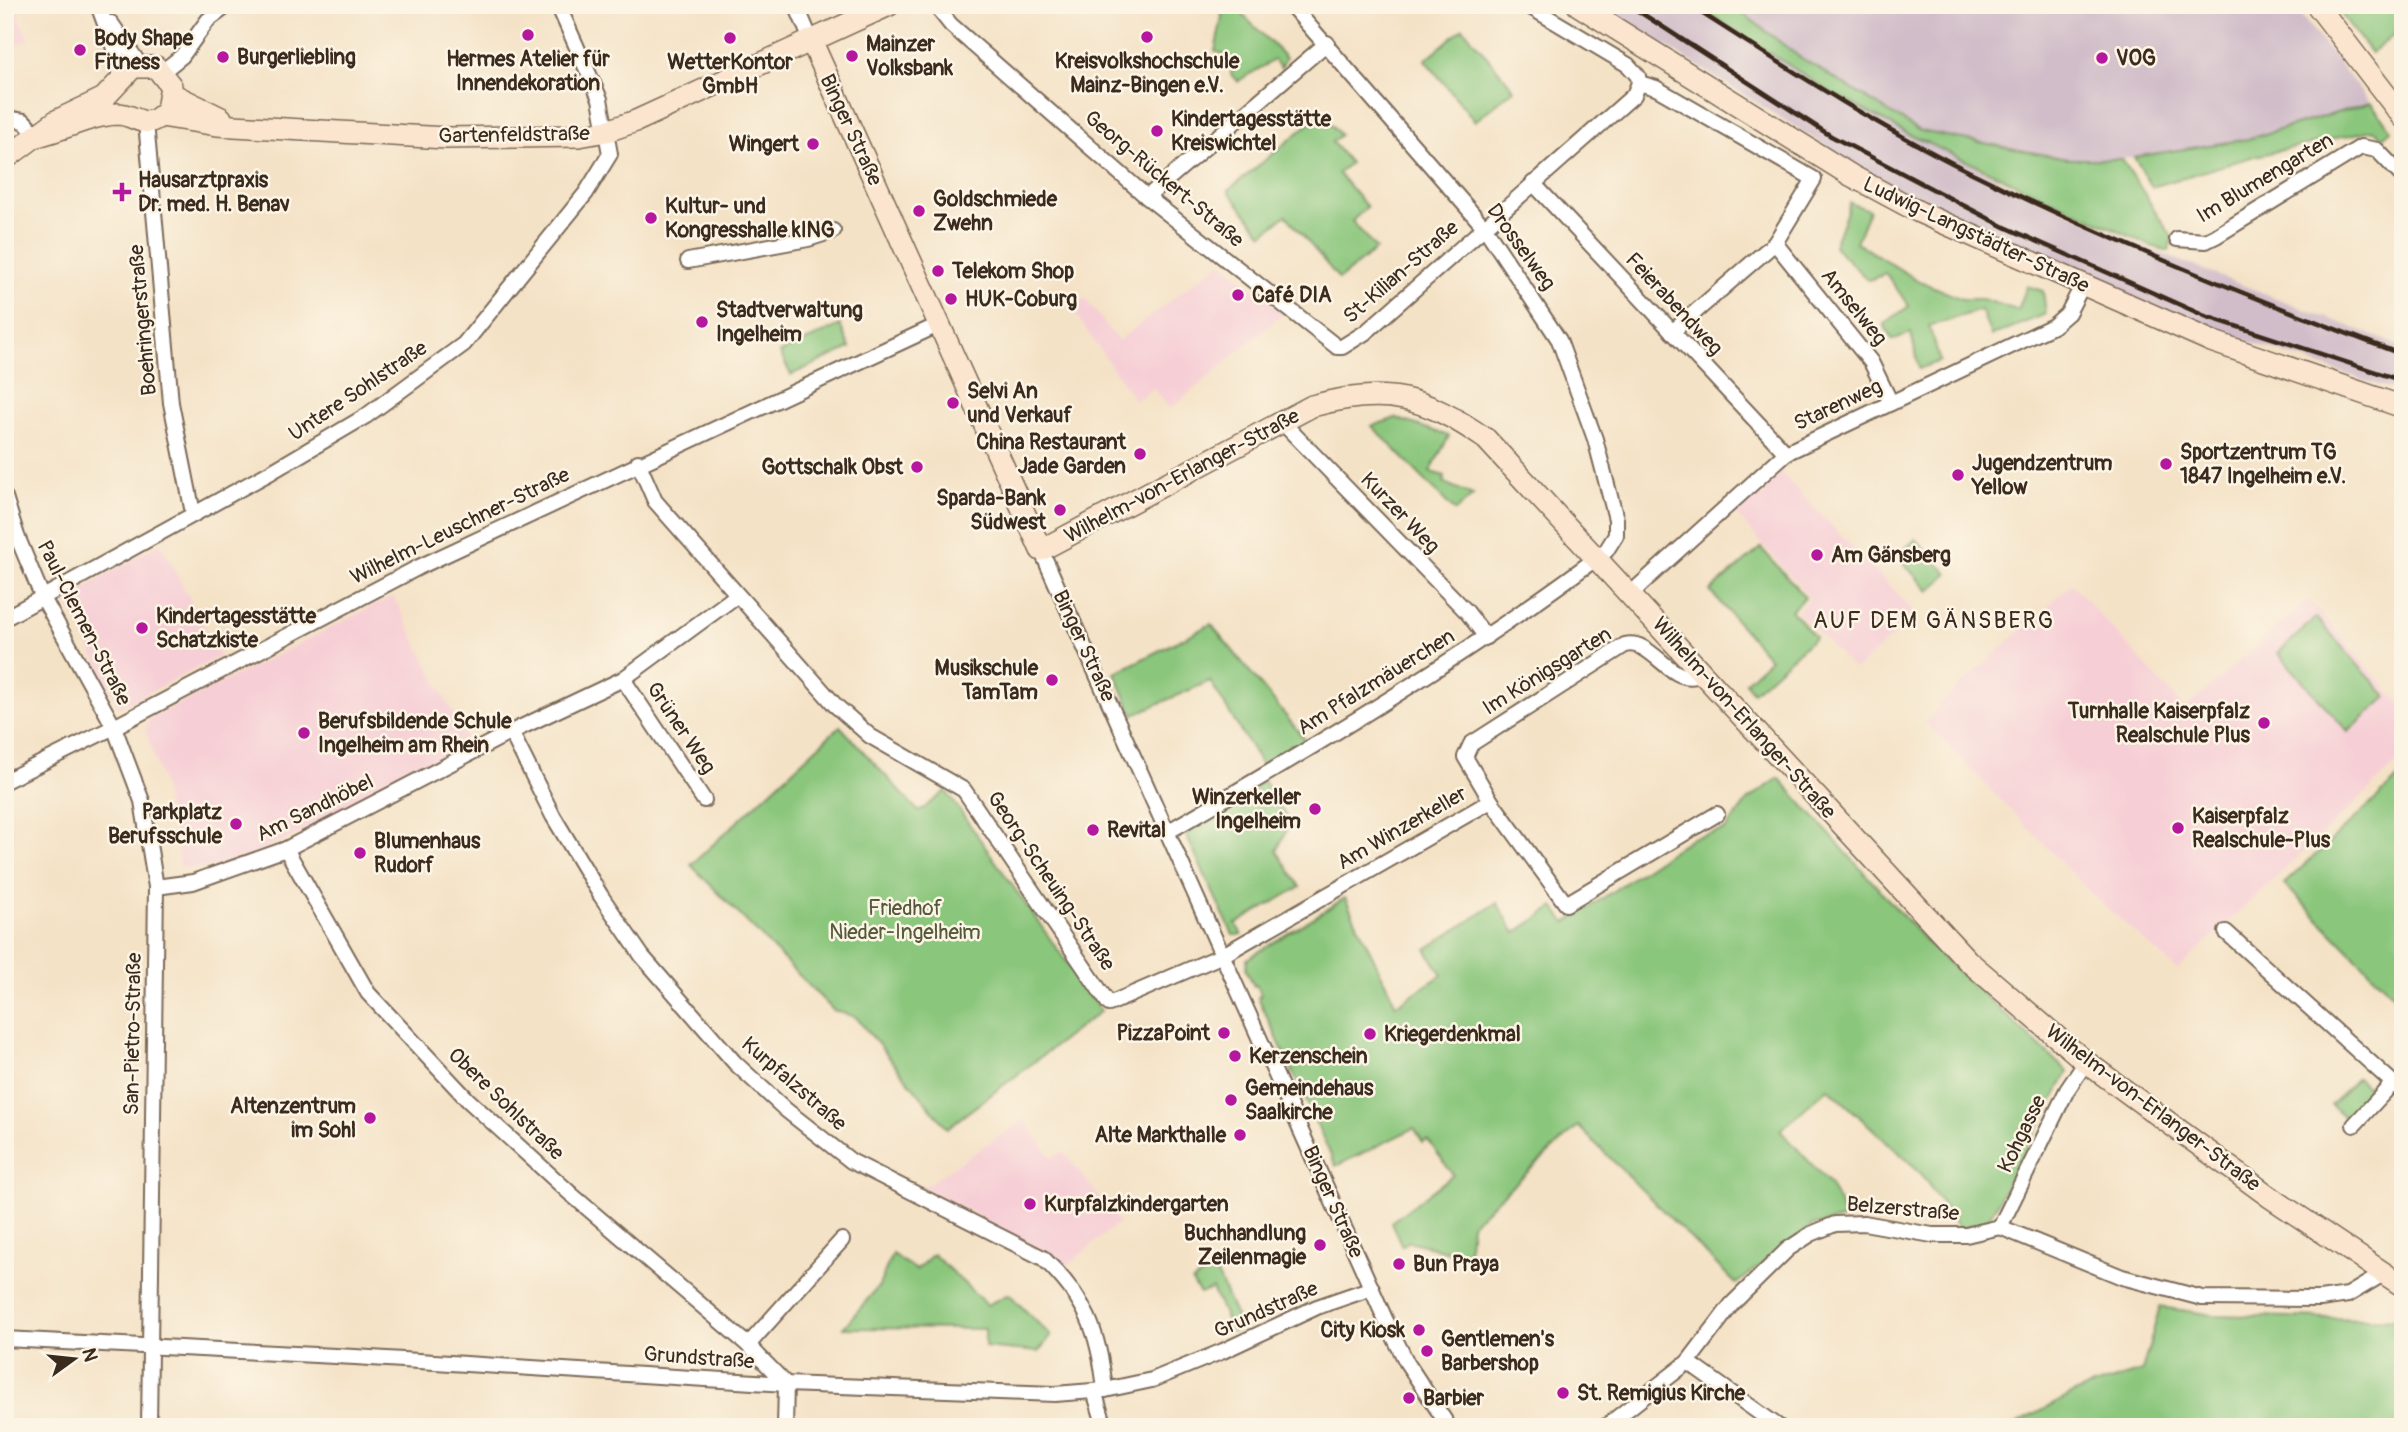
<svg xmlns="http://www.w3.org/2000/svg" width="2408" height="1432" font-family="Pangolin,sans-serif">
<rect width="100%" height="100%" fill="#fcf5e5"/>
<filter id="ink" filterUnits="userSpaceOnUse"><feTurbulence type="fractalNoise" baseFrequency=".0143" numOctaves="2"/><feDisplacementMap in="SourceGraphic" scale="14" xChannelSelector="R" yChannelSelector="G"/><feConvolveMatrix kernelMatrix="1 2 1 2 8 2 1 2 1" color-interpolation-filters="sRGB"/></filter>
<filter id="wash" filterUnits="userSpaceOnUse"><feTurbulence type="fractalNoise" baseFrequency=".00686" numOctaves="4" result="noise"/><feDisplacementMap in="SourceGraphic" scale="28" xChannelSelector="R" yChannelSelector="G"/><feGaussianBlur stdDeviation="1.57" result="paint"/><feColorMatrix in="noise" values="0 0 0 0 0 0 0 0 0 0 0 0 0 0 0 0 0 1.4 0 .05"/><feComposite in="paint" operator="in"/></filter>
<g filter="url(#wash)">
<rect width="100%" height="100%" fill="#f4e2c6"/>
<!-- built -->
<g fill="#f6cfd6">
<path d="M5,5H14L29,40L5,47Z"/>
<path d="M1221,262L1284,313L1170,409L1153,388L1135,401L1072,309L1085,298L1118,341Z"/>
<path d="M1778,470L1917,614L1855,670L1797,612L1810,598L1735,513Z"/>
<path d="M160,543L220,656L119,708L66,599Z"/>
<path d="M2072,584L2185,709L2308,599L2403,707V758L2177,970L2096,898L1925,722L1945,699Z"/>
<path d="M393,596L469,745L305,831L255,853L213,867L181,869L161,778L145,729L149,719Z"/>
<path d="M1024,1120L1052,1158L1063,1151L1119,1222L1068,1265L923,1187Z"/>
</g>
<!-- industrial -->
<g fill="#d1bdc9">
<path d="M1600,5H1696L1827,90L2020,190L2149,249L2403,347V393L2220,332L2137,299L1890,186Z"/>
<path d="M1732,5H2293L2370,103L2248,139L2122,159H2067L1920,131L1798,56Z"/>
</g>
<!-- green -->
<g fill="#8ac67c" stroke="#62784d" stroke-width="2">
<path d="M1220,5H1228L1230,11L1237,9L1286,58L1281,68L1274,60L1238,81L1231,75L1232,58L1215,51L1222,17Z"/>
<path d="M1696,5H1732L1798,56L1920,131L2067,159H2122L2172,237L2169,251L2151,246L1910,135L1827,90Z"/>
<path d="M2334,5H2403V28L2371,53Z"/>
<path d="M1463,28L1514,89L1475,121L1425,60Z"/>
<path d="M2370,103L2392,130L2384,137L2373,130L2251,157L2152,187L2134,157L2248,139Z"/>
<path d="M1322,113L1340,135L1332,142L1350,163L1338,173L1367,207L1352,221L1376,249L1339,279L1286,215L1263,234L1228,191Z"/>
<path d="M1850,203L1869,210L1856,242L1919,281L1962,299H1982L2018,310L2027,286L2043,291L2046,314L1991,336L1981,310L1929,326L1940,361L1919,369L1911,333L1892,340L1884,324L1909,306L1886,274L1868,280L1834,246Z"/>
<path d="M840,325L850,348L791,375L780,353Z"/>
<path d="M1396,418L1449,436L1430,472L1445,476L1444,483L1473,495L1455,511L1372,426Z"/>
<path d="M1916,539L1948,574L1929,591L1897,556Z"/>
<path d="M1761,548L1805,597L1791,610L1815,637L1753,692L1745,682L1770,659L1710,591Z"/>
<path d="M2316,618L2387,697L2348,732L2278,653Z"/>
<path d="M1211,624L1307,742L1264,769L1210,681L1133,715L1115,673Z"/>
<path d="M840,726L919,812L946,791L1101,1011L947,1128L856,1017L833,1010L691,865Z"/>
<path d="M2403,774V1005L2284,884Z"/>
<path d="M1779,778L1930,946L2068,1072L1988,1220L1960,1230L1919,1171L1828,1088L1780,1130L1829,1183L1846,1218L1812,1226L1736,1284L1578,1126L1471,1224L1468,1257L1409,1241L1402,1246L1391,1222L1453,1175L1428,1140L1423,1142L1414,1128L1336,1166L1258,997L1261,995L1257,985L1254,986L1246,969L1247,959L1345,898L1396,1005L1442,975L1426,949L1497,903L1515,933L1554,907L1566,923L1691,838L1725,830L1748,800Z"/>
<path d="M1264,781L1290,822L1277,851L1300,887L1236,924L1242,935H1233L1186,835L1190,826Z"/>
<path d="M2377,1077L2384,1084L2349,1122L2331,1105L2357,1078L2367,1087Z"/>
<path d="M892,1254L916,1270L933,1254L987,1305L1009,1294L1051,1336L1038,1352L985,1347V1329L843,1328L879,1286Z"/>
<path d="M1214,1267L1241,1328L1232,1332L1212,1289L1200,1294L1192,1282Z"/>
<path d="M2160,1307L2214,1315L2403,1320V1427H2010L2081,1390L2142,1371Z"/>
</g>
</g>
<g filter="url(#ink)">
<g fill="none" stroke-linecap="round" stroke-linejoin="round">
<defs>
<g id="street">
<path d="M98,5L118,59L120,78"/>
<path d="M796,5L811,40"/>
<path d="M935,5L951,25L1147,197L1337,347H1342L1366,332L1634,95L1639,83"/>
<path d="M1527,5L1628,65L1638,76L1639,83"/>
<path d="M111,23L140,65"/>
<path d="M162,72L182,56L208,20L228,5"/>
<path d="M1639,83L1656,88L1814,179L1775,243L1672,332"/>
<path d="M5,118L24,121L37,136"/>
<path d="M146,122L171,403L193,513"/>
<path d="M1533,183L1786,453"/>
<path d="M1147,197L1327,43"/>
<path d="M2177,239L2206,241L2216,236L2361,147L2377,150L2403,177"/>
<path d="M1775,243L1871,362L1891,403"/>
<path d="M688,261L808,239L833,231"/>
<path d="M1281,421L1467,612L1486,637"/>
<path d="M638,462L655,501L835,705L870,736L964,790L1109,1004L1223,955L1491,801"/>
<path d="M5,497L17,536L42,596L114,727L142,801L156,887L149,1427"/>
<path d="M1041,550L1386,1321L1407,1363L1449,1427"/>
<path d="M1632,596L1639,586L1786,453L2053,326L2068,313L2082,286"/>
<path d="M5,618L271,472L366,416L464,344L586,193L610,154L600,99L558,5"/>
<path d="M1702,670L1696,676C1669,683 1651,638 1625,645L1471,744L1465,757L1491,801L1566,904L1717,814"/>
<path d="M623,679L704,800"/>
<path d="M511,732L553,816L601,896L642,956L735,1063L786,1110L851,1161L1043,1258C1086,1299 1099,1331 1105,1390"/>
<path d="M5,781L114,727L419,567L940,324"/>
<path d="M1169,831C1319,744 1468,655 1606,551L1616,535V519L1595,439L1559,340L1485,228L1291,5"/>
<path d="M286,849L368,993L468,1100L572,1195L748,1345L786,1384L785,1427"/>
<path d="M156,887L193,882L286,849L511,732L623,679L736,596"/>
<path d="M2226,932L2403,1092"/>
<path d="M2354,1125L2393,1083"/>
<path d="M2000,1227L2067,1090L2086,1062"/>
<path d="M5,1339L355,1357L786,1384L1055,1394L1105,1390L1152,1380L1223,1351L1317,1307L1372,1288"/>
<path d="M748,1345L842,1240"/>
<path d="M1688,1362L1779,1427"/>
<path d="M1094,1391L1105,1427"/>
<path d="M1605,1427L1688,1362L1732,1304L1788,1249L1811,1234L1835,1224L1864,1223L1932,1235H1966L2000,1227L2122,1277L2202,1298L2320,1299L2348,1295L2383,1274"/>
</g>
<g id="secondary">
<path d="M1578,5L1852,176L1919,212L2211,341L2403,407"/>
<path d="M2317,5L2403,117"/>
<path d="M811,40L1041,550L1312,406C1386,386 1424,396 1486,439L1967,960L2086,1062L2270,1197L2403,1286"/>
<path d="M172,94L221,118"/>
<path d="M161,116L217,125L446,138L579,136L607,131L636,121L889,5"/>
<path d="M5,159L56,121L104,98L133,67H156L171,86L167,110C144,134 138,114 117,114C91,115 63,130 37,136"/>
</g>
</defs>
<!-- street casing -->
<use href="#street" stroke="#7c6a59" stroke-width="18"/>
<!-- secondary casing -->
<use href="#secondary" stroke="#7c6a59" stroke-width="24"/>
<!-- street -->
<use href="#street" stroke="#fff" stroke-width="14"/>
<!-- secondary -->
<use href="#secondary" stroke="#fbe5cf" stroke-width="21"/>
<!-- rail -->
<g stroke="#3b2a1e" stroke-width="4.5">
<path d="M1629,5L1831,136L2005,227L2205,316L2403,381"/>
<path d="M1689,5C1780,63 1871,123 1968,171C2109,241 2255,299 2403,355"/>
</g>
</g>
</g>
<!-- markers -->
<g fill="#b5179e" stroke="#fcf5e5" stroke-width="2.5">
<circle cx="528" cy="35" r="7"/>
<circle cx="1147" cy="37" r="7"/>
<circle cx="730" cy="38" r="7"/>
<circle cx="80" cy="50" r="7"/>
<circle cx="852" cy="56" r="7"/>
<circle cx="223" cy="57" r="7"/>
<circle cx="2102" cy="58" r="7"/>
<circle cx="1157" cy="131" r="7"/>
<circle cx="813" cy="144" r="7"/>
<path d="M118.5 181.5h7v7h7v7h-7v7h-7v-7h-7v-7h7z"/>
<circle cx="919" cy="211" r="7"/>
<circle cx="651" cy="218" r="7"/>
<circle cx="938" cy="271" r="7"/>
<circle cx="1238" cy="295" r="7"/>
<circle cx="951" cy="299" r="7"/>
<circle cx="702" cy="322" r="7"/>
<circle cx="953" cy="403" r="7"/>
<circle cx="1140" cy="454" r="7"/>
<circle cx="2166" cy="464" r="7"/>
<circle cx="917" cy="467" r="7"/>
<circle cx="1958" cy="475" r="7"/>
<circle cx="1060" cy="510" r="7"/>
<circle cx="1817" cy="555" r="7"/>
<circle cx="142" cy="628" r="7"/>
<circle cx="1052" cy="680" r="7"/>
<circle cx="2264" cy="723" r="7"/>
<circle cx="304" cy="733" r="7"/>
<circle cx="1315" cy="809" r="7"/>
<circle cx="236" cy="824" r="7"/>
<circle cx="2178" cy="828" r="7"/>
<circle cx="1093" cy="830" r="7"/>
<circle cx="360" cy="853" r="7"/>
<circle cx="1224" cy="1033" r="7"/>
<circle cx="1370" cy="1034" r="7"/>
<circle cx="1235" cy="1056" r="7"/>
<circle cx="1231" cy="1100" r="7"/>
<circle cx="370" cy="1118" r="7"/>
<circle cx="1240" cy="1135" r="7"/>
<circle cx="1030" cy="1204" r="7"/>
<circle cx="1320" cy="1245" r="7"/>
<circle cx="1399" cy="1264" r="7"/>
<circle cx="1419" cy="1330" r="7"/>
<circle cx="1427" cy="1351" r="7"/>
<circle cx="1563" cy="1393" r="7"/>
<circle cx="1409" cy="1398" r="7"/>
</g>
<g text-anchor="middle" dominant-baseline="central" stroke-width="5" stroke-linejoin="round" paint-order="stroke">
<!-- poi labels -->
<g font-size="21" font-weight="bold" fill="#3b2a1e" stroke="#fcf5e5" text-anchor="start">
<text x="94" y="38">Body Shape<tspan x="94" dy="24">Fitness</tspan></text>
<text x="866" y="44">Mainzer<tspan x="866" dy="24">Volksbank</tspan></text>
<text x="237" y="57">Burgerliebling</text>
<text x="2116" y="58">VOG</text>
<text x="528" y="59" text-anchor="middle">Hermes Atelier für<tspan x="528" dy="24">Innendekoration</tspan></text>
<text x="1147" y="61" text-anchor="middle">Kreisvolkshochschule<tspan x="1147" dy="24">Mainz-Bingen e.V.</tspan></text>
<text x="730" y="62" text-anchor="middle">WetterKontor<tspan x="730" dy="24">GmbH</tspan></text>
<text x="1171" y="119">Kindertagesstätte<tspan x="1171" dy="24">Kreiswichtel</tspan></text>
<text x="799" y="144" text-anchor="end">Wingert</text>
<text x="138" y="180">Hausarztpraxis<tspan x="138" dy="24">Dr. med. H. Benav</tspan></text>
<text x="933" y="199">Goldschmiede<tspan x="933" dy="24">Zwehn</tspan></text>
<text x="665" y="206">Kultur- und<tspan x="665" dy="24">Kongresshalle kING</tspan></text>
<text x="952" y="271">Telekom Shop</text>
<text x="1252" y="295">Café DIA</text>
<text x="965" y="299">HUK-Coburg</text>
<text x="716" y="310">Stadtverwaltung<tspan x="716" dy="24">Ingelheim</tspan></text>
<text x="967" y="391">Selvi An<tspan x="967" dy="24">und Verkauf</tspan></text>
<text x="1126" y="442" text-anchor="end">China Restaurant<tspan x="1126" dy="24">Jade Garden</tspan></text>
<text x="2180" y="452">Sportzentrum TG<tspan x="2180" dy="24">1847 Ingelheim e.V.</tspan></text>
<text x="1972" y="463">Jugendzentrum<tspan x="1972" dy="24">Yellow</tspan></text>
<text x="903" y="467" text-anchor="end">Gottschalk Obst</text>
<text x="1046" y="498" text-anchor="end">Sparda-Bank<tspan x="1046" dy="24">Südwest</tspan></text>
<text x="1831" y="555">Am Gänsberg</text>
<text x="156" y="616">Kindertagesstätte<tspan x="156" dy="24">Schatzkiste</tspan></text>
<text x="1038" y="668" text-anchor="end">Musikschule<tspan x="1038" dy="24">TamTam</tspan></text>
<text x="2250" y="711" text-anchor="end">Turnhalle Kaiserpfalz<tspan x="2250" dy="24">Realschule Plus</tspan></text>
<text x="318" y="721">Berufsbildende Schule<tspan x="318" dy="24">Ingelheim am Rhein</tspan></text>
<text x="1301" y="797" text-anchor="end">Winzerkeller<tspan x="1301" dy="24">Ingelheim</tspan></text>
<text x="222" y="812" text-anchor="end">Parkplatz<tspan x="222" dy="24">Berufsschule</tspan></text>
<text x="2192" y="816">Kaiserpfalz<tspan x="2192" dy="24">Realschule-Plus</tspan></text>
<text x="1107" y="830">Revital</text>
<text x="374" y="841">Blumenhaus<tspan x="374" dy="24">Rudorf</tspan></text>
<text x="1210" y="1033" text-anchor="end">PizzaPoint</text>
<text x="1384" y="1034">Kriegerdenkmal</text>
<text x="1249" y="1056">Kerzenschein</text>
<text x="1245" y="1088">Gemeindehaus<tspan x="1245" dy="24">Saalkirche</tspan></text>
<text x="356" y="1106" text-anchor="end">Altenzentrum<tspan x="356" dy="24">im Sohl</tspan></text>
<text x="1226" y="1135" text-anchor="end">Alte Markthalle</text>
<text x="1044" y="1204">Kurpfalzkindergarten</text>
<text x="1306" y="1233" text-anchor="end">Buchhandlung<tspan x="1306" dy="24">Zeilenmagie</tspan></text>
<text x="1413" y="1264">Bun Praya</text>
<text x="1405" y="1330" text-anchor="end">City Kiosk</text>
<text x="1441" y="1339">Gentlemen's<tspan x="1441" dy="24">Barbershop</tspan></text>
<text x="1577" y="1393">St. Remigius Kirche</text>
<text x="1423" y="1398">Barbier</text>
</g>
<!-- street labels -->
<g font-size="21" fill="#3b2a1e" stroke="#fcf5e5">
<text transform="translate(851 130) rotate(65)">Binger Straße</text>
<text transform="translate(514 135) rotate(-1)">Gartenfeldstraße</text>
<text transform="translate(2265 178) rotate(-31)">Im Blumengarten</text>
<text transform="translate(1164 179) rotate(40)">Georg-Rückert-Straße</text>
<text transform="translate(1976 235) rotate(25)">Ludwig-Langstädter-Straße</text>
<text transform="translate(1521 247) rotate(54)">Drosselweg</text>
<text transform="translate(1401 272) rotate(-41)">St-Kilian-Straße</text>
<text transform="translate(1674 304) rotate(47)">Feierabendweg</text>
<text transform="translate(1854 307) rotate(51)">Amselweg</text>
<text transform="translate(143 320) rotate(-95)">Boehringerstraße</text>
<text transform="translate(358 391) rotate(-34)">Untere Sohlstraße</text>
<text transform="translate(1838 405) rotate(-25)">Starenweg</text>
<text transform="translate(1182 476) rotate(-28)">Wilhelm-von-Erlanger-Straße</text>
<text transform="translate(1400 513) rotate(46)">Kurzer Weg</text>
<text transform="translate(460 526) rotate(-26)">Wilhelm-Leuschner-Straße</text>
<text transform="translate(84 623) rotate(63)">Paul-Clemen-Straße</text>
<text transform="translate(1084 646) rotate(65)">Binger Straße</text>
<text transform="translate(1547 671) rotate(-32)">Im Königsgarten</text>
<text transform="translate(1376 682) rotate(-32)">Am Pfalzmäuerchen</text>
<text transform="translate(1744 718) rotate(48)">Wilhelm-von-Erlanger-Straße</text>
<text transform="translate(681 728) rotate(56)">Grüner Weg</text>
<text transform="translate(315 808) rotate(-26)">Am Sandhöbel</text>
<text transform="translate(1402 828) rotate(-30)">Am Winzerkeller</text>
<text transform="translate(1051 881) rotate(56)">Georg-Scheuing-Straße</text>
<text transform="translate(133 1034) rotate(-89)">San-Pietro-Straße</text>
<text transform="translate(794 1084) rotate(41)">Kurpfalzstraße</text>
<text transform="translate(506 1104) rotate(44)">Obere Sohlstraße</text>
<text transform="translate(2153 1108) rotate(37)">Wilhelm-von-Erlanger-Straße</text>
<text transform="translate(2022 1134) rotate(-64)">Kohgasse</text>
<text transform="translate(1333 1202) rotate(66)">Binger Straße</text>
<text transform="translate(1903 1209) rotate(5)">Belzerstraße</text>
<text transform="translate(1266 1310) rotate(-24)">Grundstraße</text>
<text transform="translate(699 1358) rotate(4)">Grundstraße</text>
</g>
<!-- park labels -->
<g font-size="21" fill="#53593a" stroke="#fcf5e5">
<text x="905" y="908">Friedhof<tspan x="905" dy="24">Nieder-Ingelheim</tspan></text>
</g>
<!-- neighbourhood labels -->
<g font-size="23" letter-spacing="2" fill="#3b2a1e" stroke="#fcf5e5">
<text x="1934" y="620">AUF DEM GÄNSBERG</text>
</g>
</g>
<!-- margin -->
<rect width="2408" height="1432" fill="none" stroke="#fcf5e5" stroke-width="28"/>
<!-- north arrow -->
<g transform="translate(74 1359) rotate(75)" stroke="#fcf5e5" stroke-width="5" paint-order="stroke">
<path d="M0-5L12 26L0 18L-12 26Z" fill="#3b2a1e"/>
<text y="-10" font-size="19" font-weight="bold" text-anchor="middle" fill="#3b2a1e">N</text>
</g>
</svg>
